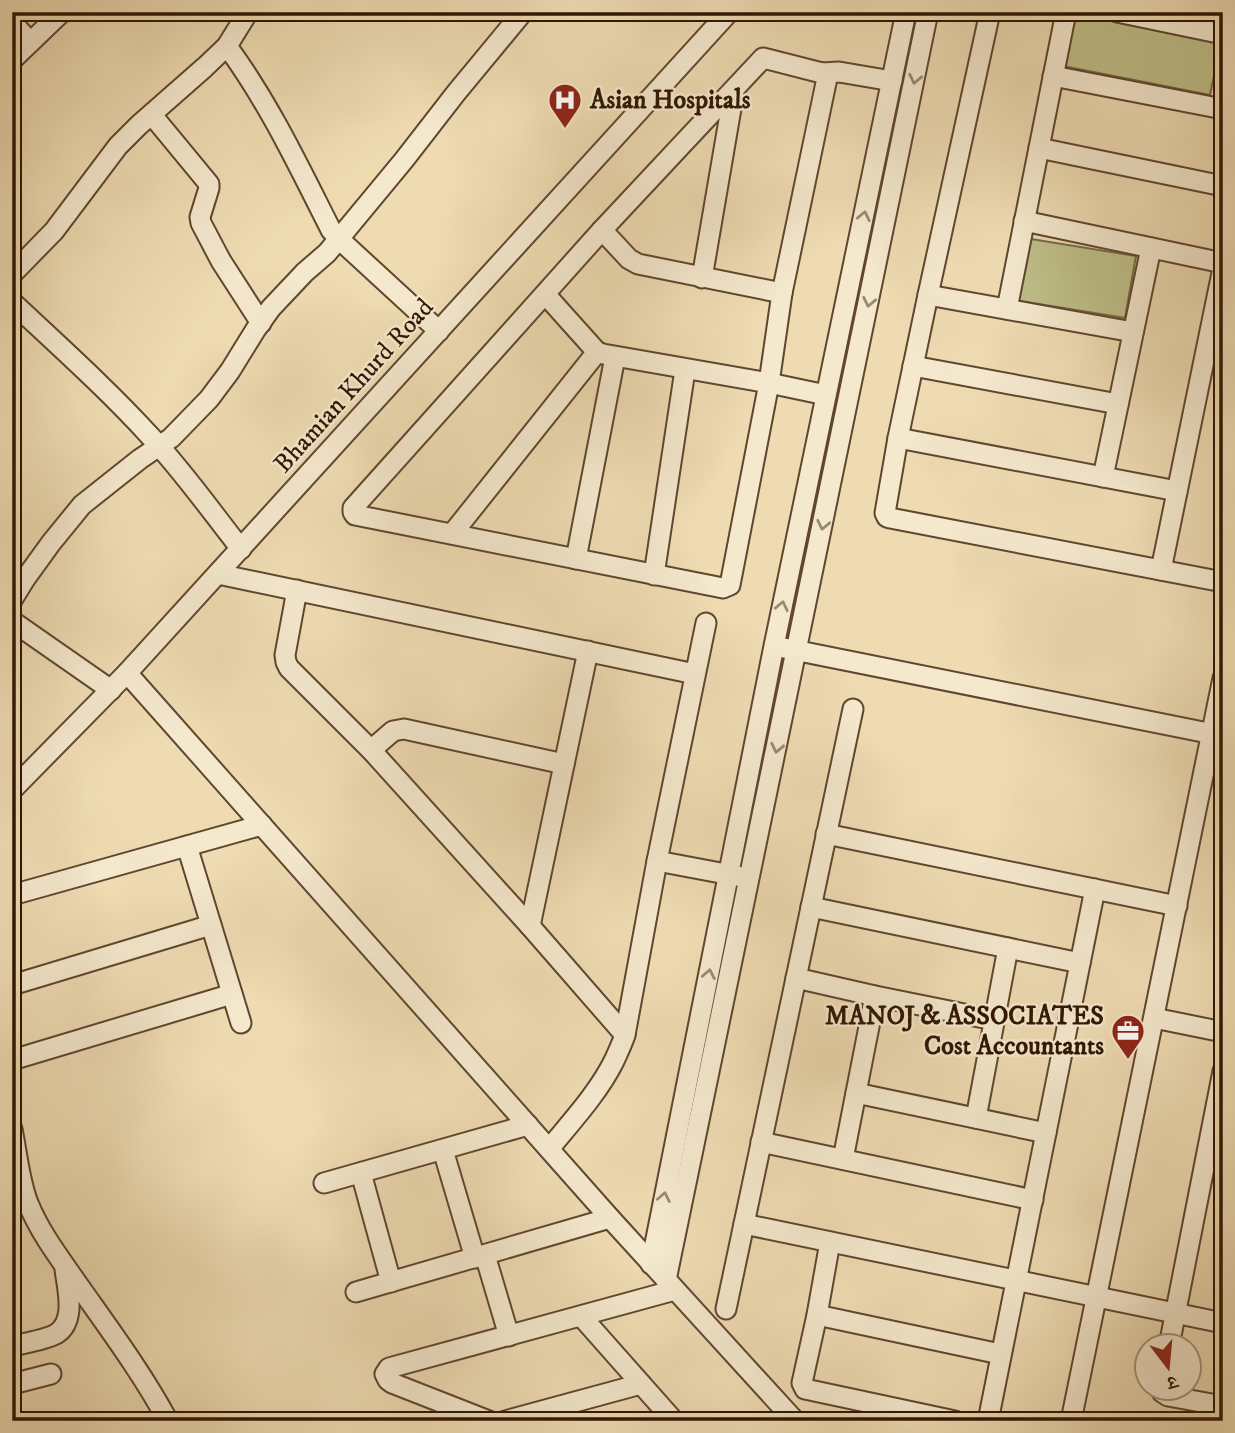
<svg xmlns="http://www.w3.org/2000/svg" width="1235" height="1433" font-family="'IM FELL DW Pica','Noto Serif Devanagari',serif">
<rect width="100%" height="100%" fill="#eedbb2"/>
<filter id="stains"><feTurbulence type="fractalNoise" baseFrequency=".00286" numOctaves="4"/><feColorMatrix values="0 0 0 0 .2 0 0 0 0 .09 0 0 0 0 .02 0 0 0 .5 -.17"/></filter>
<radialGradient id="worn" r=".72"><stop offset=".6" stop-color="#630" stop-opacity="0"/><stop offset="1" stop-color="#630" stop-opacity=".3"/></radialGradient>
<!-- green -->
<g fill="#bebe88" stroke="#776a46" stroke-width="2">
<path d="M1074,13L1221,42L1210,95L1063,66Z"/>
<path d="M1025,238L1136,256L1125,318L1015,300Z"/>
</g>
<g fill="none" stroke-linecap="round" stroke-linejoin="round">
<defs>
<g id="minor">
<path d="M990,12L928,295L898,438L885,513L887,517L890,518L1223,582"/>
<path d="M1117,12L1223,34"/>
<path d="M12,22L30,42"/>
<path d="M227,46C270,105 298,165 331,230L339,239L439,331"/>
<path d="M763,58L822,73L827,78L782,293L769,383L730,585L723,588L355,515L353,512V508L602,230Z"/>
<path d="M12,60L62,12"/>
<path d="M822,73L839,72L892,81"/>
<path d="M1053,76L1223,109"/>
<path d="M152,115L209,184V188L200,217L201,223L221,261L261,323"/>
<path d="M1039,148L1223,186"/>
<path d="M1024,221L1223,263"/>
<path d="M602,230L629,259L638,264L782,293"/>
<path d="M12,274L54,231L118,146L139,125L205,67L227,46L248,12"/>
<path d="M702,278L734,91"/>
<path d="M545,294L597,352L603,354L769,383L826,395"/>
<path d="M928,295L1133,332"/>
<path d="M12,302C59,346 107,389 150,436C183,471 211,511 241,549"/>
<path d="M1007,309L1066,12"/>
<path d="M913,366L1118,404"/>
<path d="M898,438L1177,491"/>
<path d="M1103,477L1151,248"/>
<path d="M452,534L597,352"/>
<path d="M576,559L615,357"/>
<path d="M1161,570L1223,268"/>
<path d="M218,574L695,674"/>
<path d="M654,575L685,370"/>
<path d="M297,590L285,655L286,662L289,668L371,750L530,926L625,1035L657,861L706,623"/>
<path d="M12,600L25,579L51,543L82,505L140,459L171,438L209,399L230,371L256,329L271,308L305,272L327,253L404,160L456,93L523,12"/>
<path d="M12,621L111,690"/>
<path d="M784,648L1223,736"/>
<path d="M127,673L610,1218L795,1421"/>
<path d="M371,750L393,731L404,729L564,764"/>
<path d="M12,790L127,673L729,12"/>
<path d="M826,834L1177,906"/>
<path d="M187,846L241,1023"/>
<path d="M657,861L742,877"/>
<path d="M12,895L262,825"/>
<path d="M811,907L1080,963"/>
<path d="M530,926L588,651"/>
<path d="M796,978L875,996L994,1020"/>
<path d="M12,985L211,925"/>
<path d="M1154,1018L1223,1032"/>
<path d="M12,1060L232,994"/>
<path d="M856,1093L1046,1133"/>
<path d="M976,1118L1008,948"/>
<path d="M12,1129C17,1153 19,1180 28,1203C40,1233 61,1260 79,1286C110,1330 142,1373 168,1421"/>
<path d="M761,1142L1033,1200"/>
<path d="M549,1149C572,1121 598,1093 614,1061C618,1052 622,1044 625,1035"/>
<path d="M443,1150L475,1258"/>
<path d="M843,1159L875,996"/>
<path d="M361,1173L391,1282"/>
<path d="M324,1183L528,1125"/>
<path d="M744,1224L1223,1323"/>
<path d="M830,1242L817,1315L802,1383L805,1389L955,1421"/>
<path d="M485,1255L509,1336"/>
<path d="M651,1264L774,646L906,12"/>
<path d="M666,1280L928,12"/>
<path d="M356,1292L610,1218"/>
<path d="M726,1309L853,709"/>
<path d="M817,1315L1000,1354"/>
<path d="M581,1316L674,1421"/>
<path d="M12,1346C25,1343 45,1340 56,1334C77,1321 67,1288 65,1269"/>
<path d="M1169,1346L1223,1071"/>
<path d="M12,1384L51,1374"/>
<path d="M1162,1388V1392L1168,1396L1223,1406"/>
<path d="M489,1421L392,1383L388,1380L385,1374L389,1368L675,1290"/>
<path d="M505,1421L641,1384"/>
<path d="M988,1421L1095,889"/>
<path d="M1071,1421L1223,678"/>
</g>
</defs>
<!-- minor casing -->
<use href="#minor" stroke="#60462f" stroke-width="23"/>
<!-- minor -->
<use href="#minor" stroke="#f4e8cd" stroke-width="19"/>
</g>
<!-- one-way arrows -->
<defs><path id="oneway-chevron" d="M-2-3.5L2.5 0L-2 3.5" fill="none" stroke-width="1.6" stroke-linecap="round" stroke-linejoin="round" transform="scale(1.75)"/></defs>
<g stroke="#9c8972">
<use href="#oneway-chevron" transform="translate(915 79) rotate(102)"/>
<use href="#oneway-chevron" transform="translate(864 216) rotate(-78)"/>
<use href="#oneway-chevron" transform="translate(869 302) rotate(102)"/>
<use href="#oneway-chevron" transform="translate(823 525) rotate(102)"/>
<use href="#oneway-chevron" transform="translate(782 606) rotate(-78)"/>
<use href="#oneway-chevron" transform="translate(777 748) rotate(102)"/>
<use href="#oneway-chevron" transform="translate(709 974) rotate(-79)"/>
<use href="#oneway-chevron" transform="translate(664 1197) rotate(-79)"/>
</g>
<!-- icons -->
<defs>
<symbol id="hospital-pin" viewBox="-11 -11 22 30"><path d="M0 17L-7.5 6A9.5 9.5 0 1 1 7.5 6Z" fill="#8f2418" stroke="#f4e8cd"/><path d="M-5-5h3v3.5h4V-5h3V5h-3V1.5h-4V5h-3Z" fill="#fff"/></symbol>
<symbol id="office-pin" viewBox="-11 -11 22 30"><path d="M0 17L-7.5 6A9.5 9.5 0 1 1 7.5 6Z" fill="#8f2418" stroke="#f4e8cd"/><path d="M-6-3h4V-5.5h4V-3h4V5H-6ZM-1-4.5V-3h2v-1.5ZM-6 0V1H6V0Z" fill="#fff"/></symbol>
</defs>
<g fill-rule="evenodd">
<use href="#hospital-pin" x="546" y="81" width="38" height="52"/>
<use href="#office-pin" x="1109" y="1012" width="38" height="52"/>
</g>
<g text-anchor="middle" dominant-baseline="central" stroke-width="5" stroke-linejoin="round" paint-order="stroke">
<!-- poi labels -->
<g font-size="26" font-weight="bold" fill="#301503" stroke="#f4e8cd" text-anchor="start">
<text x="590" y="100">Asian Hospitals</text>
<text x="1104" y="1016" text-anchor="end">MANOJ &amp; ASSOCIATES<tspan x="1104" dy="30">Cost Accountants</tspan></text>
</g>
<!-- street labels -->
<g font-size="26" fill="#301503" stroke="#f4e8cd">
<text transform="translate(354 386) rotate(-48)">Bhamian Khurd Road</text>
</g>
</g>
<!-- margin -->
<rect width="1235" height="1433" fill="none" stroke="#eedbb2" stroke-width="42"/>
<rect x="14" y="14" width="1207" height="1405" fill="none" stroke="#301503" stroke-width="3.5"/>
<rect x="21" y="21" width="1193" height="1391" fill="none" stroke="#301503" stroke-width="2"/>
<!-- north arrow -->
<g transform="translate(1168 1367) rotate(164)"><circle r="33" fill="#f4e8cd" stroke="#a6947c" stroke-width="2"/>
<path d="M0-5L12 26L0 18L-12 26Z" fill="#8f2418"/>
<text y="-10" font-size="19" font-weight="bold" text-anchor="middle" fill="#301503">उ</text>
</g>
<rect width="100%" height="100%" filter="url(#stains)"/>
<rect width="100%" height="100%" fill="url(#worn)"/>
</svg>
